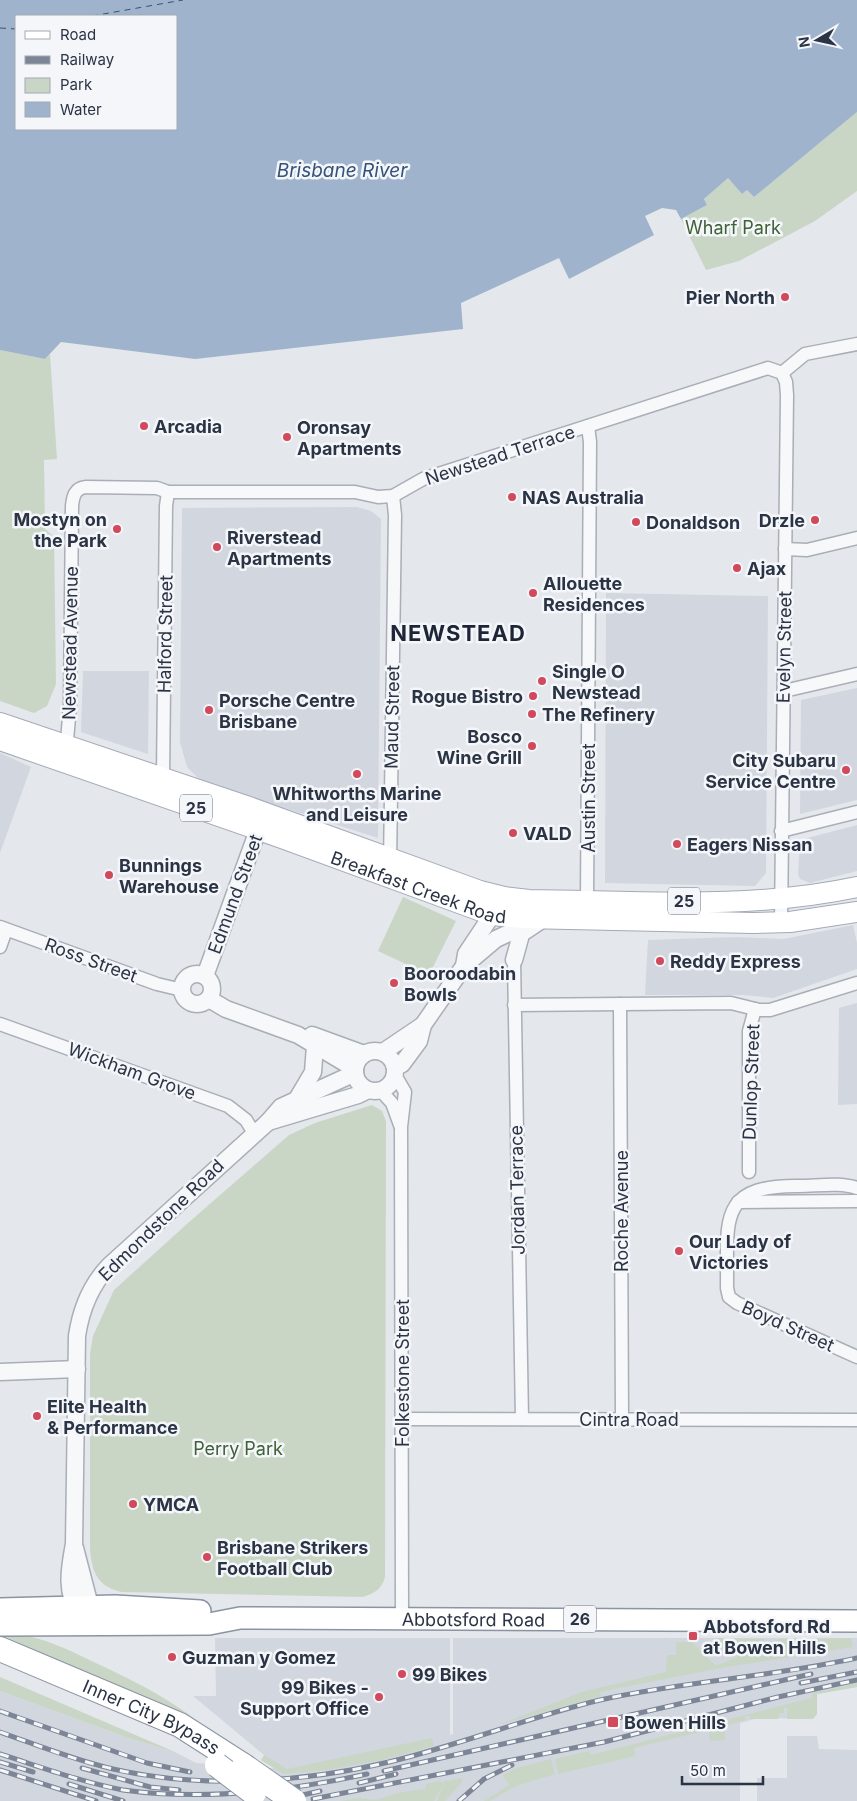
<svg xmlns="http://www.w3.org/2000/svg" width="857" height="1801" font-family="Inter,sans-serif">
<rect width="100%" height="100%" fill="#e4e7ec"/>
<!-- built -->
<g fill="#d2d6de">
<path d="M357,507L371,511L381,519L378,838L201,781L187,767L180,742L182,508Z"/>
<path d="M606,593L768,596L766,873L755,886L605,883Z"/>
<path d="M83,671H149L148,754L81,732Z"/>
<path d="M857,688V800L800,814L801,700Z"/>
<path d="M0,753L31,767L0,853Z"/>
<path d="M857,825V871L810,883L800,879L798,874L800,840Z"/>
<path d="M853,925L857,943V969L773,998L743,995H645L648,940L736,937L784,939Z"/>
<path d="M857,1003V1104L838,1105L839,1008Z"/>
<path d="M215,1638H450V1735L453,1734V1638H857V1687L817,1694V1714L813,1719L758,1718L740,1723V1801H0V1691L131,1739L175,1752L196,1763L286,1769L270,1760L193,1696H216Z"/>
<path d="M787,1736H817L819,1749L857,1750V1801H757V1778H787Z"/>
</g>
<!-- green -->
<g fill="#c9d6c5">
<path d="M857,112V191L815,221L739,261L706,270L681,219L707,205L704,199L728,178L742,194L747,190L754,197Z"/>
<path d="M0,350L45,359L50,354L57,459L44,460L45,529L54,537L56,684L47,706L34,713L0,701Z"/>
<path d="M403,897L456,921L429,975L378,951Z"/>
<path d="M372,1105L382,1111L386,1121L385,1577C382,1589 374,1594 362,1597L122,1592C98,1587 92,1573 90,1550V1354L93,1336L114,1290L188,1223L289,1135L315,1123Z"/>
<path d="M16,1634C46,1638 71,1651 98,1664C138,1683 173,1700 207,1729L2,1635Z"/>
<path d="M718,1638L764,1639L765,1640L722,1650V1647H718Z"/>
<path d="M851,1638L853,1647L721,1668L609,1690L600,1692L601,1696L501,1724L582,1692L666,1672L667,1655H676V1642H692L715,1665H718L780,1639Z"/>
<path d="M0,1677L175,1752L131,1739L0,1691Z"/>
<path d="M857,1683V1687L817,1694V1714L813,1719H787V1708L784,1707V1713H780L778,1719H750V1716H745V1720L725,1726V1740L710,1741L709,1730L634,1748L635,1756L558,1774L555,1759L589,1751L591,1755L811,1698L813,1693Z"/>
<path d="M432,1738L434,1746L382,1760L327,1770L283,1774L261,1760L264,1755L287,1769Z"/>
<path d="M551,1759L555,1774L516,1786L490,1801H484L509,1785L503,1775L517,1768Z"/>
<path d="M463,1778L462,1782L445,1801H437L445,1781Z"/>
<path d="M438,1781L444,1783L434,1801H341L358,1798L376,1800L397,1793L425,1789L426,1784Z"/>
</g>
<!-- water -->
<path fill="#9fb4cc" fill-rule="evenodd" d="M0,0H857V112L754,197L747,190L742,194L728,178L704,199L707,205L681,219L676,210L662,208L645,216L654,235L569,279L559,258L461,303L463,329L195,359L61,342L45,359L0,350ZM176,16V129H16V16Z"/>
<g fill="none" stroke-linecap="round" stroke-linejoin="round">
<!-- ferry -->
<g stroke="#34527a" stroke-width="1" stroke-dasharray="6 5" stroke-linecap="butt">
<path d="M92,16L183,0"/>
<path d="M0,28L16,29"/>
</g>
<defs>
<g id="minor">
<path d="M782,373L805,354L857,344"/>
<path d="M785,549L807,550L857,538"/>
<path d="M784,691L857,674"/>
<path d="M66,752L70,706L72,506C73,496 75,488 86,487L157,488L168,492H355L378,497L393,496L423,479L768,368L782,373"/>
<path d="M163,777L166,506L168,492"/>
<path d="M781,831L857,812"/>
<path d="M390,865L395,515L393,496"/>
<path d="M587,900L590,442L588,426"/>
<path d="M781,922L787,395L786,382L782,373"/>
<path d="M0,927L157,984L182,990"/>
<path d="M0,947L6,930"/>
<path d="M514,960L522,1419"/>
<path d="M620,1004L622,1418"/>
<path d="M514,1005L731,1003L759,1010H770L857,983"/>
<path d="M0,1024L228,1106L246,1120L254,1133"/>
<path d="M395,1075L405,1092L401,1127L402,1619"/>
<path d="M381,1091L392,1103L400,1125"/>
<path d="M749,1172V1031L755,1009"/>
<path d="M857,1188C840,1182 817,1186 799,1186C716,1185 728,1222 727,1288L729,1297L737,1303L857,1357"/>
<path d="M738,1202L857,1201"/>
<path d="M402,1419L857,1420"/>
</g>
<g id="tertiary">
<path d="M514,960L522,931"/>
<path d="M464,966L466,954L498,906"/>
<circle cx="197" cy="989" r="15"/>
<path d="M205,976L262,819"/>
<path d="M209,999L226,1009L298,1035L355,1069"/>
<path d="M312,1035L364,1054"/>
<circle cx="375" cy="1071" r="20"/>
<path d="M383,1052L423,1025"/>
<path d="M396,1067L402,1064L419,1041L423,1025L464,966L496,939L509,933L525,931L543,919"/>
<path d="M297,1099L313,1072L315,1046"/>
<path d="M268,1122L358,1095L368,1090"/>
<path d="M0,1372L77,1369"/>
<path d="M75,1548L88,1598L96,1615"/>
<path d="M80,1616C65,1592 69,1570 74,1544L77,1336C81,1309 90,1286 109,1266L268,1122L281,1107L355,1073"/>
</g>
<g id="primary">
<path d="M0,723L249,807L480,891L504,897L529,900C638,901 750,910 857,887"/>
<path id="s1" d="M0,740L282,838L492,915L523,918L753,923L790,922L857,912"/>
</g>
<g id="trunk">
<path d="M0,1609L115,1606L200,1611"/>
<path id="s2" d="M0,1625L209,1624L240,1618L857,1621"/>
</g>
<g id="motorway">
<path id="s3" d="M0,1649L180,1725L244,1766"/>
</g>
</defs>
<!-- minor casing -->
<use href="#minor" stroke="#a9aeb7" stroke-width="15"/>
<!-- tertiary casing -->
<use href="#tertiary" stroke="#a9aeb7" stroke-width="19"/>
<!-- primary casing -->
<use href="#primary" stroke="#a3abb8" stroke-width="22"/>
<!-- trunk casing -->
<use href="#trunk" stroke="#8b94a3" stroke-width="24"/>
<!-- motorway casing -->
<use href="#motorway" stroke="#8b94a3" stroke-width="26"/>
<!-- minor -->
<use href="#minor" stroke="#f7f8fa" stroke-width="12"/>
<!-- tertiary -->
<use href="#tertiary" stroke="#f7f8fa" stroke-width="16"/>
<!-- primary -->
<use href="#primary" stroke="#fff" stroke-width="20"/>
<!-- trunk -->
<use href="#trunk" stroke="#fff" stroke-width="21"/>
<!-- motorway -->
<use href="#motorway" stroke="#fff" stroke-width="24"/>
<defs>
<g id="rail">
<path d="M801,1683L857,1672"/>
<path d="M0,1711L147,1763L190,1772"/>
<path d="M0,1732C37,1745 74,1760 113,1769C201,1789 301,1783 389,1762C460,1745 529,1717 600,1700C685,1681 772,1677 857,1658"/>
<path d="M0,1754C41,1767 81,1782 123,1790C203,1801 289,1791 367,1774"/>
<path d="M0,1762L33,1772"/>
<path d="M82,1768L150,1787L179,1790"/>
<path d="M0,1770L96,1801"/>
<path d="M384,1771L811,1674"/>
<path d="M359,1783L396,1774"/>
<path d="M69,1784L123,1801"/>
<path d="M313,1799L604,1742L778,1697L857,1680"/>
<path d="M277,1801L320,1791"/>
<path d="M459,1801L484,1779L512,1765"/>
</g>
</defs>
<!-- rail casing -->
<use href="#rail" stroke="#7d8696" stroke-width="5"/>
<!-- rail -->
<use href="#rail" stroke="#f4f6f9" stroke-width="3" stroke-dasharray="9" stroke-linecap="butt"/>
<defs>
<g id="motorway-bridge">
<path d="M217,1765L254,1793"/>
<path d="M244,1766L294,1801"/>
</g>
</defs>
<!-- motorway-bridge casing -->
<use href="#motorway-bridge" stroke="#8b94a3" stroke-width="26" stroke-linecap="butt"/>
<!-- motorway-bridge -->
<use href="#motorway-bridge" stroke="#fff" stroke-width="24"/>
</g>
<!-- markers -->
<g fill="#d1495b" stroke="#f4f6f9" stroke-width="2">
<circle cx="785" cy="297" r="5"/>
<circle cx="144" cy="426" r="5"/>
<circle cx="287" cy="437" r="5"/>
<circle cx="512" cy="497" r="5"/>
<circle cx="815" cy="520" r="5"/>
<circle cx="636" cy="522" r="5"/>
<circle cx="117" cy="529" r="5"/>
<circle cx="217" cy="547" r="5"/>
<circle cx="737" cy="568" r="5"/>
<circle cx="533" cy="593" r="5"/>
<circle cx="542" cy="681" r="5"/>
<circle cx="533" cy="696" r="5"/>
<circle cx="209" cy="710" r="5"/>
<circle cx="532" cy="714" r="5"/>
<circle cx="532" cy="746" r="5"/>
<circle cx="846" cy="770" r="5"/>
<circle cx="357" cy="774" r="5"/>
<circle cx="513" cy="833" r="5"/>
<circle cx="677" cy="844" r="5"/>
<circle cx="109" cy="875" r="5"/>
<circle cx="660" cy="961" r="5"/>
<circle cx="394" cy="983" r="5"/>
<circle cx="679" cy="1251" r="5"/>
<circle cx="37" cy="1416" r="5"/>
<circle cx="133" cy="1504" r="5"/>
<circle cx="207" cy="1557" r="5"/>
<rect x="688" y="1631" width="10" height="10" rx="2.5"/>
<circle cx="172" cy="1657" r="5"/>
<circle cx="402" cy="1674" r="5"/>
<circle cx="379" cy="1697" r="5"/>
<rect x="607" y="1716" width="12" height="12" rx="2.5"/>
</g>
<g text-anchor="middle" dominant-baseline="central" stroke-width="5" stroke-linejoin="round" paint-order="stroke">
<!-- shield labels -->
<g fill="#f4f6f9" stroke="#676e7b" stroke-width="1">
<rect x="180" y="794.5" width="32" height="27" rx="4"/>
<rect x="668" y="887.5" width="32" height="27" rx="4"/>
<rect x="564" y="1605.5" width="32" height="27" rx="4"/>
</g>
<g font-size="16" font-weight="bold" fill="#2b3445">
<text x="196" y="808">25</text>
<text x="684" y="901">25</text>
<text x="580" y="1619">26</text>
</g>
<!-- park labels -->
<g font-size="18" fill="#3f6138" stroke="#f4f6f9">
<text x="733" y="227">Wharf Park</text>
<text x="238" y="1448">Perry Park</text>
</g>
<!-- poi labels -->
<g font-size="18" font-weight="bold" fill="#2b3445" stroke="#f4f6f9" text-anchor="start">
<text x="775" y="297" text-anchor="end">Pier North</text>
<text x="154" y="426">Arcadia</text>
<text x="297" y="427">Oronsay<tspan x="297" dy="21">Apartments</tspan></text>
<text x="522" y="497">NAS Australia</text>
<text x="107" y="519" text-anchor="end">Mostyn on<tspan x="107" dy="21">the Park</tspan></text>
<text x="805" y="520" text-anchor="end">Drzle</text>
<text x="646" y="522">Donaldson</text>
<text x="227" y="537">Riverstead<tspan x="227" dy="21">Apartments</tspan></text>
<text x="747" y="568">Ajax</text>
<text x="543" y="583">Allouette<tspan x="543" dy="21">Residences</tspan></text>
<text x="552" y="671">Single O<tspan x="552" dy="21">Newstead</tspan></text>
<text x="523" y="696" text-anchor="end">Rogue Bistro</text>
<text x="219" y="700">Porsche Centre<tspan x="219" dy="21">Brisbane</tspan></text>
<text x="542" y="714">The Refinery</text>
<text x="522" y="736" text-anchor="end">Bosco<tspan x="522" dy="21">Wine Grill</tspan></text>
<text x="836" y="760" text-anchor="end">City Subaru<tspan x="836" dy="21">Service Centre</tspan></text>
<text x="357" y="793" text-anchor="middle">Whitworths Marine<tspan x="357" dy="21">and Leisure</tspan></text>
<text x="523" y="833">VALD</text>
<text x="687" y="844">Eagers Nissan</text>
<text x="119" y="865">Bunnings<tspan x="119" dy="21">Warehouse</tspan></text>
<text x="670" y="961">Reddy Express</text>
<text x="404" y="973">Booroodabin<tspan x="404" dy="21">Bowls</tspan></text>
<text x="689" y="1241">Our Lady of<tspan x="689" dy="21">Victories</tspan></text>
<text x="47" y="1406">Elite Health<tspan x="47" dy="21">&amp; Performance</tspan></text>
<text x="143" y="1504">YMCA</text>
<text x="217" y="1547">Brisbane Strikers<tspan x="217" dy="21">Football Club</tspan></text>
<text x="703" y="1626">Abbotsford Rd<tspan x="703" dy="21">at Bowen Hills</tspan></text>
<text x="182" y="1657">Guzman y Gomez</text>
<text x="412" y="1674">99 Bikes</text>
<text x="369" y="1687" text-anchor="end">99 Bikes -<tspan x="369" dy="21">Support Office</tspan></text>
<text x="624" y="1722">Bowen Hills</text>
</g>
<!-- street labels -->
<g font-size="18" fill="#2b3445" stroke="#f4f6f9">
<text transform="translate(500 455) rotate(-18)">Newstead Terrace</text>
<text transform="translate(165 634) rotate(-89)">Halford Street</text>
<text transform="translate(70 643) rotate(-89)">Newstead Avenue</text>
<text transform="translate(784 647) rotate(-89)">Evelyn Street</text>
<text transform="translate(392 717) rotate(-89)">Maud Street</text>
<text transform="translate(588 798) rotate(-90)">Austin Street</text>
<text stroke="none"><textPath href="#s1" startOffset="444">Breakfast Creek Road</textPath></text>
<text transform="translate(235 894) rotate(-70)">Edmund Street</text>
<text transform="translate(91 960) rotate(20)">Ross Street</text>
<text transform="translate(132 1071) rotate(20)">Wickham Grove</text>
<text transform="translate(751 1082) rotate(-88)">Dunlop Street</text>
<text transform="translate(517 1190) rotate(-91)">Jordan Terrace</text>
<text transform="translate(621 1211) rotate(-90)">Roche Avenue</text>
<text transform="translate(161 1220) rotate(-44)">Edmondstone Road</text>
<text transform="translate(788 1326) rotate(24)">Boyd Street</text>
<text transform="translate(402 1373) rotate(-90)">Folkestone Street</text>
<text x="629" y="1419">Cintra Road</text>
<text stroke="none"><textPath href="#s2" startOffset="474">Abbotsford Road</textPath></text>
<text stroke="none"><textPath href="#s3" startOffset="166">Inner City Bypass</textPath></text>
</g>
<!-- water labels -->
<g font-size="19" font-style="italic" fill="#34527a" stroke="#f4f6f9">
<text x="342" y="170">Brisbane River</text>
</g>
<!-- district labels -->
<g font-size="22" font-weight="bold" letter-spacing="1" fill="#1d2536" stroke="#f4f6f9">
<text x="458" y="633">NEWSTEAD</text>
</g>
</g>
<!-- legend -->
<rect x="15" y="15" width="162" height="115" fill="#f4f6f9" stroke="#a4a8b1"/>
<rect x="25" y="31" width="25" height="8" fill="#ffffff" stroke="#a4a8b1"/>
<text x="60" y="40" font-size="15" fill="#2b3445">Road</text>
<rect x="25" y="56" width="25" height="8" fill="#7d8696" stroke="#a4a8b1"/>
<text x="60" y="65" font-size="15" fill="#2b3445">Railway</text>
<rect x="25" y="78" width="25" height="15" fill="#c9d6c5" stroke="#a4a8b1"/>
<text x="60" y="90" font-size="15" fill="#2b3445">Park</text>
<rect x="25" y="102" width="25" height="15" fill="#9fb4cc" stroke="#a4a8b1"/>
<text x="60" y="115" font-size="15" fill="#2b3445">Water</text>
<!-- north arrow -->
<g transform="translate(817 40) rotate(261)" stroke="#f4f6f9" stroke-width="4" paint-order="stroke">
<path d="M0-4L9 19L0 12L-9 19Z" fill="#2b3445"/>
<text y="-8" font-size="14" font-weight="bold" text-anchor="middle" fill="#2b3445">N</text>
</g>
<!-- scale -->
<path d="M682 1776v8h81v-8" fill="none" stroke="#2b3445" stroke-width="2.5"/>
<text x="690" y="1776" font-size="15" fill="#2b3445" stroke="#f4f6f9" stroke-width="4" paint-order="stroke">50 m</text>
</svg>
